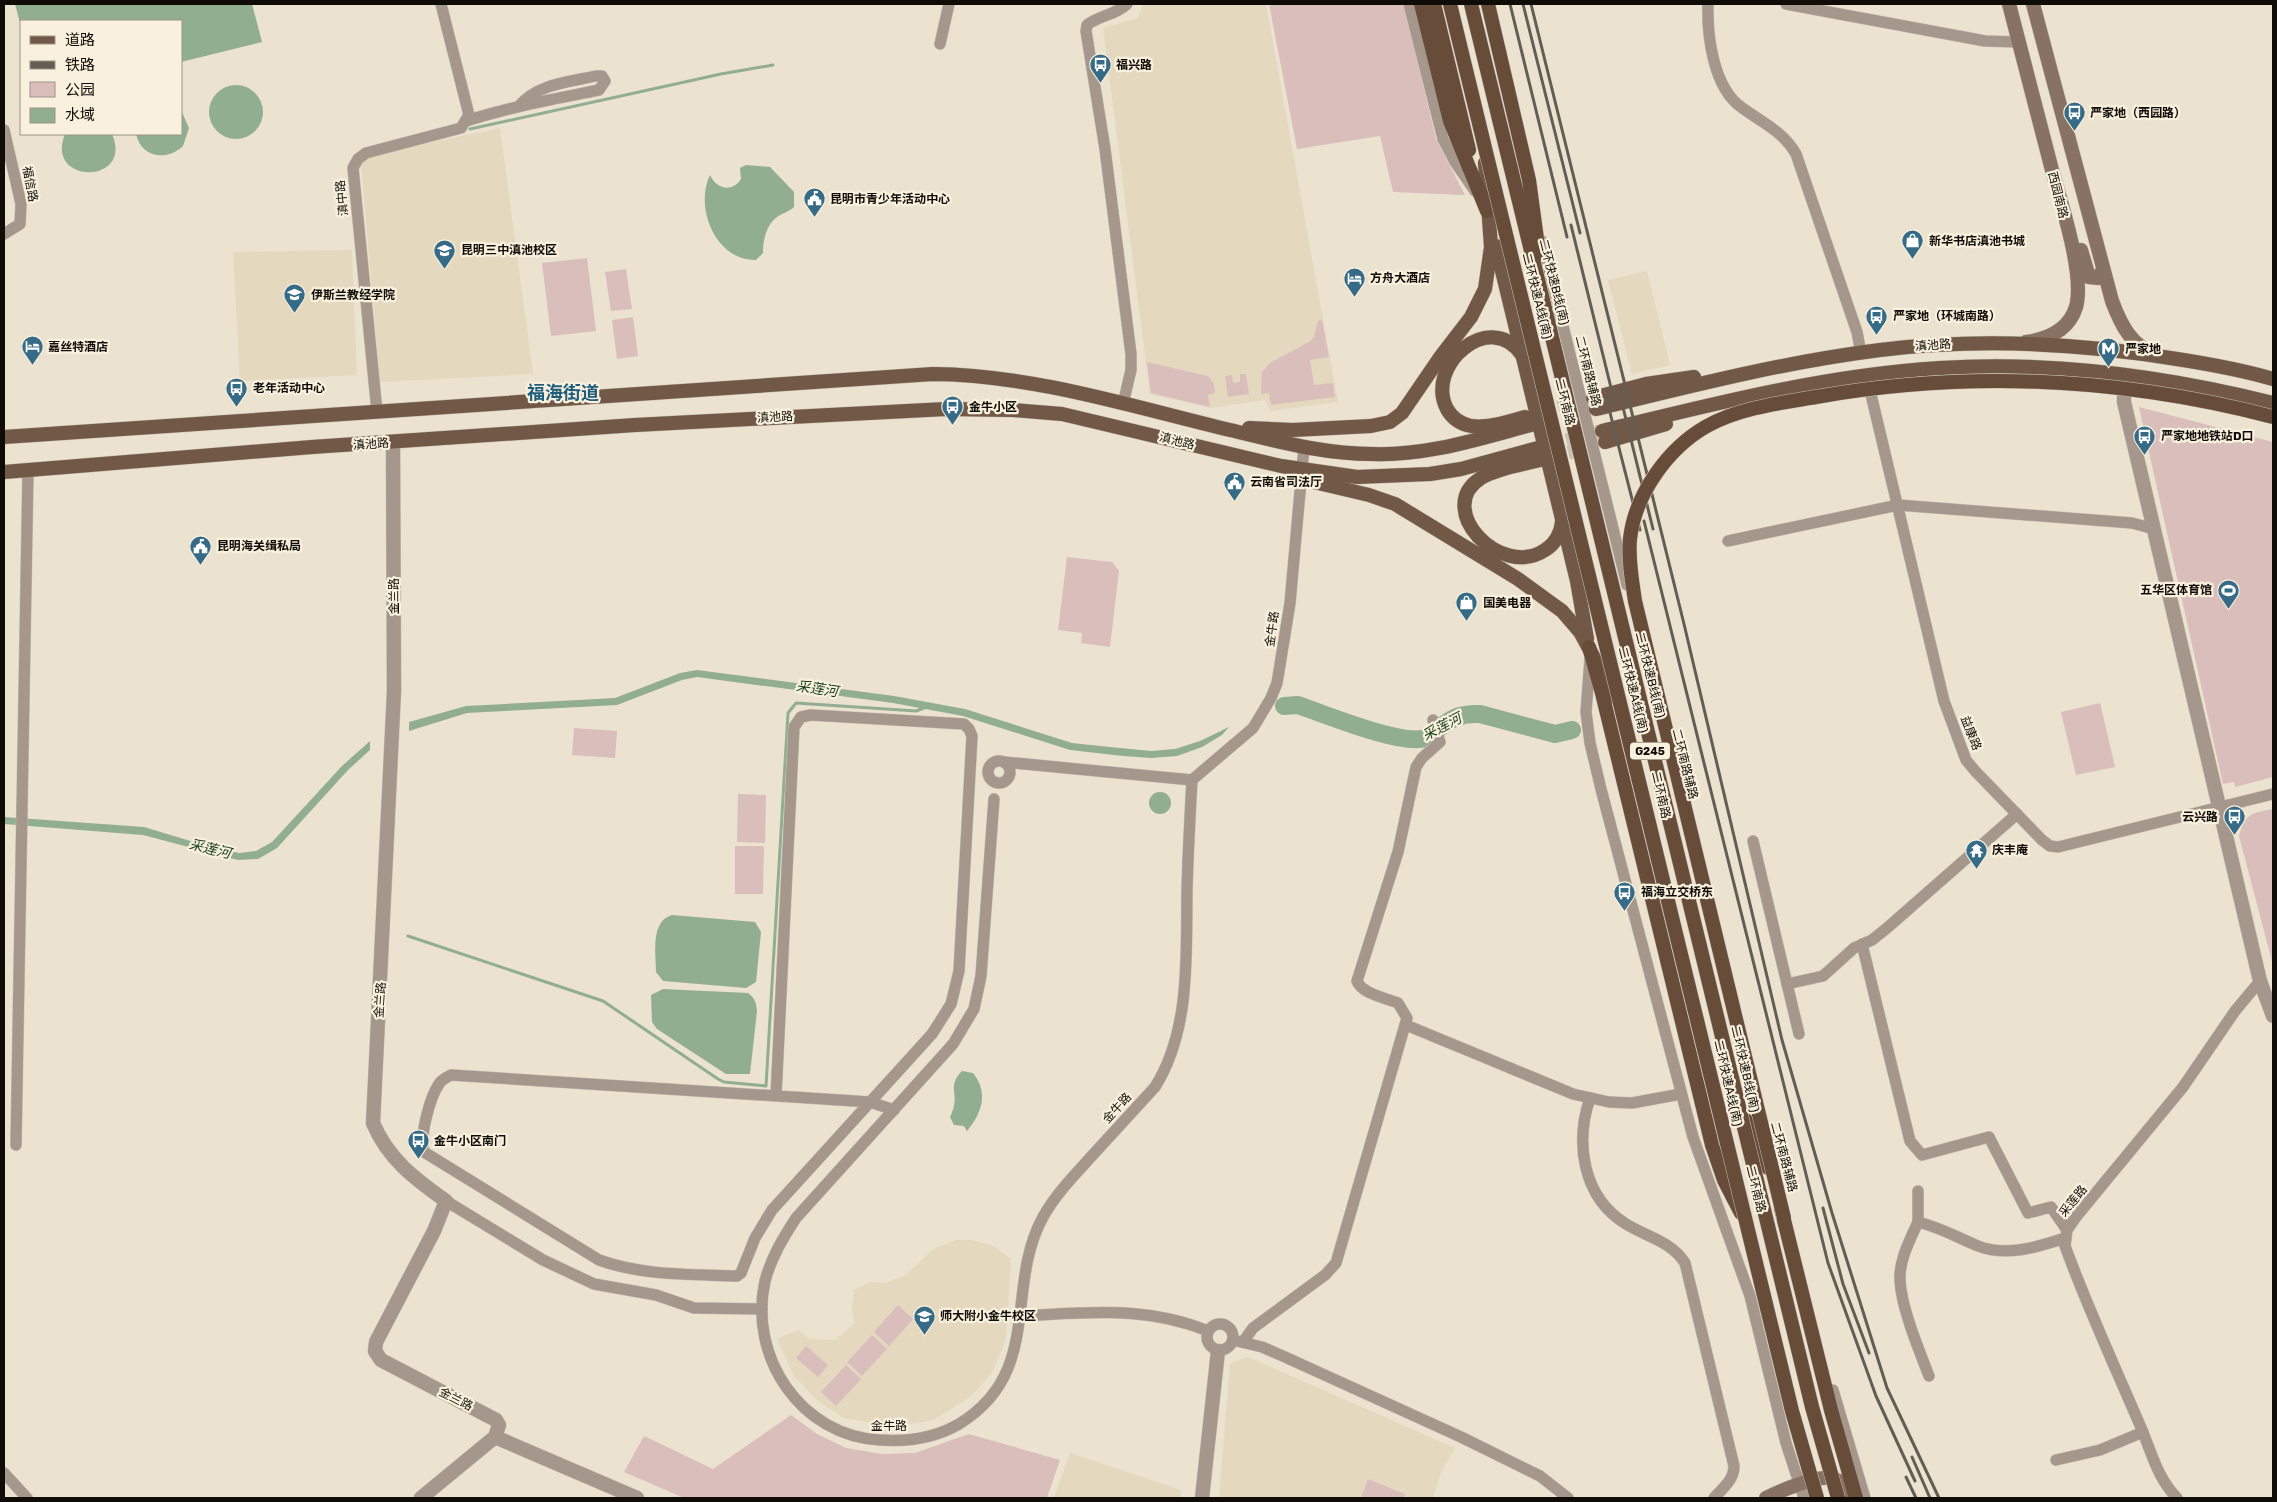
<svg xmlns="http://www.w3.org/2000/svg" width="2277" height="1502" font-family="Rubik,'Noto Sans SC',sans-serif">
<rect width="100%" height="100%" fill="#ebe2d0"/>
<!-- built -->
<g fill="#e4d8be">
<path d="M1143,4H1266L1338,402L1270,411L1265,400L1211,408L1150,394L1103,28L1138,18Z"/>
<path d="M500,128L533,374L380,382L361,163L371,155Z"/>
<path d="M352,250L357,375L240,381L233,252Z"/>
<path d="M1647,271L1670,365L1632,374L1608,280Z"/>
<path d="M956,1240H971L991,1245L1011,1259L1006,1340L992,1373L970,1397L933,1420L895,1427L844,1418L818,1401L794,1376L777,1339L798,1330L809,1339L835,1340L855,1323L852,1311L854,1290L870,1282L885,1283L906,1275L934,1249Z"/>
<path d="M1248,1357L1455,1448L1441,1472L1433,1498H1219L1230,1364Z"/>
<path d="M1070,1453L1181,1490L1180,1498H1054Z"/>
</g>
<!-- green -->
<g fill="#d9bebb">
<path d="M1269,4H1404L1436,139L1465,195L1393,192L1380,136L1297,149Z"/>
<path d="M587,258L596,331L551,336L542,263Z"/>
<path d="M626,269L632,309L611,311L605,272Z"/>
<path d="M633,317L638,356L617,359L612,320Z"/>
<path d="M1322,320L1329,357L1310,360L1314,385L1333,383L1335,397L1271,405L1269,393L1261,394L1262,372L1270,363L1309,342L1314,337L1318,321Z"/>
<path d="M1147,362L1208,376L1214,384L1215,393L1208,395L1210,407L1151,393Z"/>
<path d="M1240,374H1246L1249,394L1228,397L1225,376L1232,375L1233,383L1240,382Z"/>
<path d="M2139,407L2273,442V777L2235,787L2234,782L2223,784Z"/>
<path d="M1067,557L1112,562L1119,571L1110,647L1081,643L1082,633L1058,630Z"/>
<path d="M2100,703L2115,767L2076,775L2061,712Z"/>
<path d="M574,728L617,731L615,758L572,755Z"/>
<path d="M738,794L766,795L765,843L737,842Z"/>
<path d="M2273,809V965L2239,836C2245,813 2252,813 2273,809Z"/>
<path d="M735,846H764L763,894H735Z"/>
<path d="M898,1305L913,1319L889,1346L874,1332Z"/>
<path d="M872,1335L887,1349L862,1376L847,1362Z"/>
<path d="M806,1346L828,1365L818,1377L796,1358Z"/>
<path d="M846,1365L861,1379L836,1406L821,1392Z"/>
<path d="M791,1415L817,1434L846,1448L882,1454L915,1453L969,1434L1060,1460L1047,1498H684L624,1472L644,1436L713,1469Z"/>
<path d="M1368,1479L1405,1494L1403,1498H1361Z"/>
</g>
<!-- water -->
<g fill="#91ae91">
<path d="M15,4H252L262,42L181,62V21H21V27Z"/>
<circle cx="236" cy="112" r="27"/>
<path d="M181,110L189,128L183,146C166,162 141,157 136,134H181Z"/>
<path d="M65,134H112C134,185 44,185 65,134Z"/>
<path d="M746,165L770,167L794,192V207C789,212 782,213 777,217C766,225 763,240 763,253L756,260C716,261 694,208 710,175C716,189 732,193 741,179L740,168Z"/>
<path d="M697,670L894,696L965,709L1072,743L1100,746L1151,751L1175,749L1200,741L1229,727L1222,735L1202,747L1177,756L1151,758L1123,756L1070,750L963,716L893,703L697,677L682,680L617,705L467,713L409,731V722L466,706L615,698L680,673Z"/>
<path d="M370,741V750L348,770L277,848L258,859L238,860L143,835L4,824V817L144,827L207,846L239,853L256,851L272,842L342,766Z"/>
<circle cx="1160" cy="803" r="11"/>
<path d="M672,915L755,922L761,932L756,982L746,988L663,981L656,972C656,954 650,921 672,915Z"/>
<path d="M663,989L748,993C755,998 756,1003 757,1011L750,1074H726L657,1029L652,1022L651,995Z"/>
<path d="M962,1071L973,1073C989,1093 982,1113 967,1131L964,1126L954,1125L950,1117C962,1094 945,1088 962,1071Z"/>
</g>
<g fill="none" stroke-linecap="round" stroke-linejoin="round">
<!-- stream -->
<g stroke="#91ae91" stroke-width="3">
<path d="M470,129L721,74L773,65"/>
<path d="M408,936L603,1001L718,1079L724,1082L766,1086L788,713L796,703L916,711L924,708"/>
</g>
<!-- river -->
<path stroke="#91ae91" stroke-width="18" d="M1284,706L1298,705C1324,714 1402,746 1425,738C1429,737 1434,732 1438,729C1452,718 1461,713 1480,714L1555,734L1572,730"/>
<!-- primary-tunnel -->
<g stroke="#cac2b2" stroke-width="14" stroke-dasharray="14 7" stroke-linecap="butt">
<path d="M1538,413L1580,401"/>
<path d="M1546,446L1602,431"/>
<path d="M1548,458L1590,447"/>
</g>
<defs>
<g id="minor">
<path d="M1409,4L1443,139L1455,162L1475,191"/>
<path d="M1708,4C1707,35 1713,87 1741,107C1761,122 1783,131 1796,154L1857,332L1861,353"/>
<path d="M1786,4L1985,41L2018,42"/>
<path d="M940,44L949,4"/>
<path d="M466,121C510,107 554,99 599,90L605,81L602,76H596C569,82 537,84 519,106"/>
<path d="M4,130L21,204L20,224L4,234"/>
<path d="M1542,241L1627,585"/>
<path d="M1868,382L1944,701L1966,760L1976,772L2042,840L2050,846L2058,847L2273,794"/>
<path d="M1123,404L1131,370V354L1105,149L1086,31L1087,25C1100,15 1116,15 1127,4"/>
<path d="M377,412L353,168L358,159L366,153L461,128L469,115L441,4"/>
<path d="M1728,541L1898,505L2132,523L2154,529"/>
<path d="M1590,659L1586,712L1590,743L1601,789L1693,1137L1750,1296L1786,1443L1804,1498"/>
<circle cx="999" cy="772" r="11"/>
<path d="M1004,762L1192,780L1253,728L1271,698L1277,683L1290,603L1304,447"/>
<path d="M994,799L981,976L974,1009L953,1044L796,1218C783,1238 771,1258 765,1281C748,1357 801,1436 880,1440C908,1442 935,1438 959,1424C1044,1372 1004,1288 1043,1217C1055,1195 1073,1177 1089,1159C1111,1135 1133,1111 1155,1087C1191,1030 1186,954 1187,890C1188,853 1190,816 1192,780"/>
<path d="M1753,841L1799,1034"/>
<path d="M1862,944L1910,1141L1922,1155L1989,1137L2028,1213L2051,1207L2067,1230"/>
<path d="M1787,984L1823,976L1854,948L1872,940L1887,928L2017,814"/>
<path d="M1406,1025L1573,1094L1609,1102L1632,1103L1681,1094"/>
<path d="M776,1096L794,727L801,717L811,715L964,724L969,729L972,736L959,971L951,1004L932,1034L772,1210L755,1238L741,1273L737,1276C691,1274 643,1276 599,1260L424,1152C419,1137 430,1097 439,1084C441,1080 447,1077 451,1075L870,1102L894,1110"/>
<path d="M1590,1098C1575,1142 1582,1197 1626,1224C1647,1237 1671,1241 1685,1263L1734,1466C1734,1480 1723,1488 1714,1498"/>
<path d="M16,1145L28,471"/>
<path d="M1918,1191V1222"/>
<path d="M446,1201L543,1260L594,1284L656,1295L694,1308L762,1309"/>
<path d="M1021,1316C1087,1313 1145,1305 1208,1331"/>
<circle cx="1220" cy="1337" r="13"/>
<path d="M1233,1340L1262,1347L1285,1357L1461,1437L1540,1476L1568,1498"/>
<path d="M1243,1342L1253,1328L1325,1275L1336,1263L1407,1018L1398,1003C1386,998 1362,994 1357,981L1398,852L1416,767L1422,758L1440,742L1433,720"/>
<path d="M1929,1376C1919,1350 1901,1307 1900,1280C1899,1260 1910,1240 1918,1222C1942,1228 1956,1237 1978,1246C2006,1257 2038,1247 2065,1238"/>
<path d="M1833,1390L1865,1498"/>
<path d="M2056,1460L2100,1450L2143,1432"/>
<path d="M4,1473L27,1498"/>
<path d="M2177,1498C2158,1479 2152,1454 2142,1430C2116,1369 2088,1309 2065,1246L2067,1230L2076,1217L2183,1087L2235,1011L2260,981"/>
</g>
<g id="tertiary">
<path d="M2124,375V402L2260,981L2273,1016"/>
<path d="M393,442L394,691L373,1123C388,1159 415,1179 446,1201L434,1231L376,1342L375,1351L381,1360L496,1420L499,1425L495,1437L421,1498"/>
<path d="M495,1437L637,1498"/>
<path d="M1202,1498L1218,1351"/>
</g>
<g id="secondary">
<path d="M2009,4C2023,59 2037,114 2052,170C2061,203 2085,275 2076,307C2069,330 2048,339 2026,342"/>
<path d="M2033,4L2112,301C2121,325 2131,346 2157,355"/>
<path d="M2081,250L2089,277L2098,278L2103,270"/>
<path d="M1766,1498C1780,1491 1821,1473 1835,1479C1843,1482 1848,1492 1850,1498"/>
</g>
<g id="primary">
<path d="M1496,246L1577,581L1587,639"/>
<path d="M1522,355C1491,308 1424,365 1447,409C1452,418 1461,424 1471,426C1489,428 1508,422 1525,417"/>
<path d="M1593,398L1646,384L1694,377"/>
<path d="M1596,409C1690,386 1784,362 1880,350C1979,338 2079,343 2177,359C2209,364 2242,370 2273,379"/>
<path d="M1249,428L1293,430L1371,426L1390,422L1402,413L1441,356L1471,317L1485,289L1491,247L1485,163"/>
<path d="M1602,431C1713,404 1825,375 1940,368C2051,361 2165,376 2273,403"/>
<path d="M4,437L933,374C1034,375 1133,407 1230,430C1277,441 1323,454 1372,454C1427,456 1478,439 1531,425"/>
<path d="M1605,442L1666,424"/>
<path d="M1540,460C1521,465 1498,468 1481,478C1433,508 1500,580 1545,550C1555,544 1561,533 1562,522"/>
<path d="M4,472L312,447L635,425L946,409L1013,410L1062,414L1281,466L1357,477L1430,474L1461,469L1538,448"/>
<path d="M1297,478L1369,495L1395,504L1518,579L1562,611L1580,632L1616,698"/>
</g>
<g id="trunk">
<path d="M1421,4L1450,121L1487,211"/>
<path d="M1434,4L1469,150"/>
<path d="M1589,647L1602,693L1712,1145L1724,1180L1741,1213"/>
<path d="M1746,1120L1768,1168"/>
<path d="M1781,1208L1831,1410L1856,1498"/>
</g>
</defs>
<!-- minor casing -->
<use href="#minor" stroke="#c8c0b0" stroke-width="12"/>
<!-- tertiary casing -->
<use href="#tertiary" stroke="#c8c0b0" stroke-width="15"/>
<!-- secondary casing -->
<use href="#secondary" stroke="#c8c0b0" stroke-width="15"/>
<!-- primary casing -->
<use href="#primary" stroke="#c8c0b0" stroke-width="15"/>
<!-- trunk casing -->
<use href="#trunk" stroke="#c8c0b0" stroke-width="15"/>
<!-- minor -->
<use href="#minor" stroke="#a6978d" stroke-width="11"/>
<!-- tertiary -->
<use href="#tertiary" stroke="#a6978d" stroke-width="14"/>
<!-- secondary -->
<use href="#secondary" stroke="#887263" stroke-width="14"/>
<!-- primary -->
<use href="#primary" stroke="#725846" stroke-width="14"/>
<!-- trunk -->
<use href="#trunk" stroke="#684c3a" stroke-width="14"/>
<!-- rail -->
<g stroke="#635d53" stroke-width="3">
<path d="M1510,4L1567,237"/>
<path d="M1523,4L1580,233"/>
<path d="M1531,4L1684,624L1782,1040L1832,1213L1887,1388L1939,1498"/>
<path d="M1571,225L1615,404"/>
<path d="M1619,391L1653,529"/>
<path d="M1606,397L1640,530"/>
<path d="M1644,521L1828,1263L1876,1396L1915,1481"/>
<path d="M1823,1208L1843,1284L1869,1353"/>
<path d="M1912,1457L1930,1498"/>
<path d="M1906,1477L1916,1498"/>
</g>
<defs>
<g id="trunk-bridge">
<path d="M1450,4L1792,1411L1817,1498"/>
<path d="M1471,4L1812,1407L1838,1498"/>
<path d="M1488,4L1529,180L1539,254"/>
<path d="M1784,1218L1635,601C1632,581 1628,559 1630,539C1635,494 1668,448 1707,426C1739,408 1780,403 1816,397C1969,370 2123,378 2273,417"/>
</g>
</defs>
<!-- trunk-bridge casing -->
<use href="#trunk-bridge" stroke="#c8c0b0" stroke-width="15" stroke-linecap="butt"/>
<!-- trunk-bridge -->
<use href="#trunk-bridge" stroke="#684c3a" stroke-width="14"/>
</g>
<!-- icons -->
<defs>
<symbol id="bus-pin" viewBox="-11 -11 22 30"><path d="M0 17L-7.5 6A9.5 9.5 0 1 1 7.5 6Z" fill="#366b87" stroke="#f9f0dd"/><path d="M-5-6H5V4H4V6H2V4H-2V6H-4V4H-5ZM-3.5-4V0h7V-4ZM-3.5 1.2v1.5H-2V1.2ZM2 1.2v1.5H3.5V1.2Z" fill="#fff"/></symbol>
<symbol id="civic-pin" viewBox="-11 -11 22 30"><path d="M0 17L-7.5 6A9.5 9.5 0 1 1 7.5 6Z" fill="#366b87" stroke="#f9f0dd"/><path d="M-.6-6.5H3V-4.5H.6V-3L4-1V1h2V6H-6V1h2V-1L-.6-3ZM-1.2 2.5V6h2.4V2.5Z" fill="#fff"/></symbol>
<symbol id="shop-pin" viewBox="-11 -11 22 30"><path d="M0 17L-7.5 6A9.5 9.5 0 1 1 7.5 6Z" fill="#366b87" stroke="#f9f0dd"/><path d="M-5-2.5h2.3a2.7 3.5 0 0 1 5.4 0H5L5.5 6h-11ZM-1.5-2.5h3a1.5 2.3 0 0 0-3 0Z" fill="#fff"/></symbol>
<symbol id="school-pin" viewBox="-11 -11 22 30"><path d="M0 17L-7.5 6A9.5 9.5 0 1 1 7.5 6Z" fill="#366b87" stroke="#f9f0dd"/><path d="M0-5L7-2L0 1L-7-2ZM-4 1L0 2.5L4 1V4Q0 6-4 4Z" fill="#fff"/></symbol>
<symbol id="hotel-pin" viewBox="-11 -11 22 30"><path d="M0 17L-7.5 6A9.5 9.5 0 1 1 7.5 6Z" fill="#366b87" stroke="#f9f0dd"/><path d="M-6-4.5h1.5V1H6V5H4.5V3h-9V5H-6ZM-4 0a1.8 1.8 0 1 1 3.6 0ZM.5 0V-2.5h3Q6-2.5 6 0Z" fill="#fff"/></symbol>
<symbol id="university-pin" viewBox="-11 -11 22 30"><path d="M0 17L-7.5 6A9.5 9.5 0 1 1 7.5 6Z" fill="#366b87" stroke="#f9f0dd"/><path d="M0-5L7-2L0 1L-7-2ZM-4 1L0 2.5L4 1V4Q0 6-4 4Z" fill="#fff"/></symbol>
<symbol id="metro-pin" viewBox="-11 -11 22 30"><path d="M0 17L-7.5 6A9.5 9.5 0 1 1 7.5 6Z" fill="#366b87" stroke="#f9f0dd"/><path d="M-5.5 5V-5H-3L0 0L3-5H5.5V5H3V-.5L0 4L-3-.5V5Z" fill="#fff"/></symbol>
<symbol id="stadium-pin" viewBox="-11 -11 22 30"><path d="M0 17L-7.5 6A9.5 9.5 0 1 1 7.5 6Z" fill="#366b87" stroke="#f9f0dd"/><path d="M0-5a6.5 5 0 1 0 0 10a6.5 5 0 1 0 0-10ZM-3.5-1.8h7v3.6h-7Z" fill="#fff"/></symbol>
<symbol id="temple-pin" viewBox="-11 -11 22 30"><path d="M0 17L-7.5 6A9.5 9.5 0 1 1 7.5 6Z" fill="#366b87" stroke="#f9f0dd"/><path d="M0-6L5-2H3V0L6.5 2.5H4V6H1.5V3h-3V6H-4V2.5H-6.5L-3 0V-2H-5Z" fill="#fff"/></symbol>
</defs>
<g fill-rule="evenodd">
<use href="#bus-pin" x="1088" y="52" width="25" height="34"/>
<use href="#bus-pin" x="2062" y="100" width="25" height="34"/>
<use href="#civic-pin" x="802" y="186" width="25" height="34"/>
<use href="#shop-pin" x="1900" y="228" width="25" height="34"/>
<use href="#school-pin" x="432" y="238" width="25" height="34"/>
<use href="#hotel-pin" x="1342" y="266" width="25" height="34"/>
<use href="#university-pin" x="282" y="282" width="25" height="34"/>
<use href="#bus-pin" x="1864" y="304" width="25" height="34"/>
<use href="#hotel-pin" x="20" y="334" width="25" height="34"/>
<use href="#metro-pin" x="2096" y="336" width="25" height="34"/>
<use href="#bus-pin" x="224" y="376" width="25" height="34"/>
<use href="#bus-pin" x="940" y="394" width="25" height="34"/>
<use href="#bus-pin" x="2132" y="424" width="25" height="34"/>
<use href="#civic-pin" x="1222" y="470" width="25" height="34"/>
<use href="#civic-pin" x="188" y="534" width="25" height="34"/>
<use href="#stadium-pin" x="2216" y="578" width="25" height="34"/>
<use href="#shop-pin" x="1454" y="590" width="25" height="34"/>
<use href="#bus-pin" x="2222" y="804" width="25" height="34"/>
<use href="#temple-pin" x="1964" y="838" width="25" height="34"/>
<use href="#bus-pin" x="1612" y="880" width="25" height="34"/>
<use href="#bus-pin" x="406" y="1128" width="25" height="34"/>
<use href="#school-pin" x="912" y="1304" width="25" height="34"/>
</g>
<g text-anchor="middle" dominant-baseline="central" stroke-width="4.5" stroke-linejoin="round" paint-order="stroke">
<!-- shield labels -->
<rect fill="#f9f0dd" stroke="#555047" stroke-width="1" x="1630" y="742.5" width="40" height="17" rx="4"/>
<g font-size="11" font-weight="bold" fill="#0f0c07">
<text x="1650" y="751">G245</text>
</g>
<!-- poi labels -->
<g font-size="12" font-weight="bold" fill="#0f0c07" stroke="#f9f0dd" text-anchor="start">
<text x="1116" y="65">福兴路</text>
<text x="2090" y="113">严家地（西园路）</text>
<text x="830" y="199">昆明市青少年活动中心</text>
<text x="1929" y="241">新华书店滇池书城</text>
<text x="461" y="250">昆明三中滇池校区</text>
<text x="1370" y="278">方舟大酒店</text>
<text x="311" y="295">伊斯兰教经学院</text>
<text x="1893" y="316">严家地（环城南路）</text>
<text x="48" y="347">嘉丝特酒店</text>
<text x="2125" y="349">严家地</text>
<text x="253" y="388">老年活动中心</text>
<text x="969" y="407">金牛小区</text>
<text x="2161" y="436">严家地地铁站D口</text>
<text x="1250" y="482">云南省司法厅</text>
<text x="217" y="546">昆明海关缉私局</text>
<text x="2212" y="590" text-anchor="end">五华区体育馆</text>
<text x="1483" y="603">国美电器</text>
<text x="2218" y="817" text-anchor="end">云兴路</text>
<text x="1992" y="850">庆丰庵</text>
<text x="1641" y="892">福海立交桥东</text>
<text x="434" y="1141">金牛小区南门</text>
<text x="940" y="1316">师大附小金牛校区</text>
</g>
<!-- street labels -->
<g font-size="12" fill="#0f0c07" stroke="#f9f0dd">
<text transform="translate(30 184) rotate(79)">福信路</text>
<text transform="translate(2058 195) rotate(76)">西园南路</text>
<text transform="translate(342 198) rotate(-96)">滇中路</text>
<text transform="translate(1554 282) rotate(76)">二环快速B线(南)</text>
<text transform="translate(1537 296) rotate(76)">二环快速A线(南)</text>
<text transform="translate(1933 345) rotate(-4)">滇池路</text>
<text transform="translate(1588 371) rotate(76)">二环南路辅路</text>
<text transform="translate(1565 402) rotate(76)">二环南路</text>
<text transform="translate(775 417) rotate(-3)">滇池路</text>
<text transform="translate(1177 441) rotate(14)">滇池路</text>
<text transform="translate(371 444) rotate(-4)">滇池路</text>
<text transform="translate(394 596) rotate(-90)">金兰路</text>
<text transform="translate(1272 629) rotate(-82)">金牛路</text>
<text transform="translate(1650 675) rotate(76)">二环快速B线(南)</text>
<text transform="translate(1633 690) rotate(76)">二环快速A线(南)</text>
<text transform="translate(1971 733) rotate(69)">益康路</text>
<text transform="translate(1685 764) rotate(76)">二环南路辅路</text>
<text transform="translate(1661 795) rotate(77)">二环南路</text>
<text transform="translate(380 1000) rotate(-86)">金兰路</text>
<text transform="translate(1745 1069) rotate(77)">二环快速B线(南)</text>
<text transform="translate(1728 1083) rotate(77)">二环快速A线(南)</text>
<text transform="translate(1117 1108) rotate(-48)">金牛路</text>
<text transform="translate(1784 1157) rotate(75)">二环南路辅路</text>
<text transform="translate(1756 1189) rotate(76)">二环南路</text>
<text transform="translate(2073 1201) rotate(-51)">采莲路</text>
<text transform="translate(456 1399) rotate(27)">金兰路</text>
<text x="889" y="1426">金牛路</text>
</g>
<!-- water labels -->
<g font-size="14" font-style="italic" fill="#17421a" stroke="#f9f0dd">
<text transform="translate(817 689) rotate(8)">采莲河</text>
<text transform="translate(1442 727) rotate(-28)">采莲河</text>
<text transform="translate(210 849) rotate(14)">采莲河</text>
</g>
<!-- district labels -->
<g font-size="18" font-weight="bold" fill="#1e5d7c" stroke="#f9f0dd">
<text x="563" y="393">福海街道</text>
</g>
</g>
<!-- border -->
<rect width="2277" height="1502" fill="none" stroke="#0f0c07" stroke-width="10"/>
<!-- legend -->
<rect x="20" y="20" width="162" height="115" fill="#f9f0dd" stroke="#9b9587"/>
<rect x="30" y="36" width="25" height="8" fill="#725846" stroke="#9b9587"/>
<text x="65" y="45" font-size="15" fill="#0f0c07">道路</text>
<rect x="30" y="61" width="25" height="8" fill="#635d53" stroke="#9b9587"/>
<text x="65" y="70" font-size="15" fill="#0f0c07">铁路</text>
<rect x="30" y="82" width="25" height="15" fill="#d9bebb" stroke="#9b9587"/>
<text x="65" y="95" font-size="15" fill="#0f0c07">公园</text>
<rect x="30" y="108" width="25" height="15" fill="#91ae91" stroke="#9b9587"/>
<text x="65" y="120" font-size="15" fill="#0f0c07">水域</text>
</svg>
